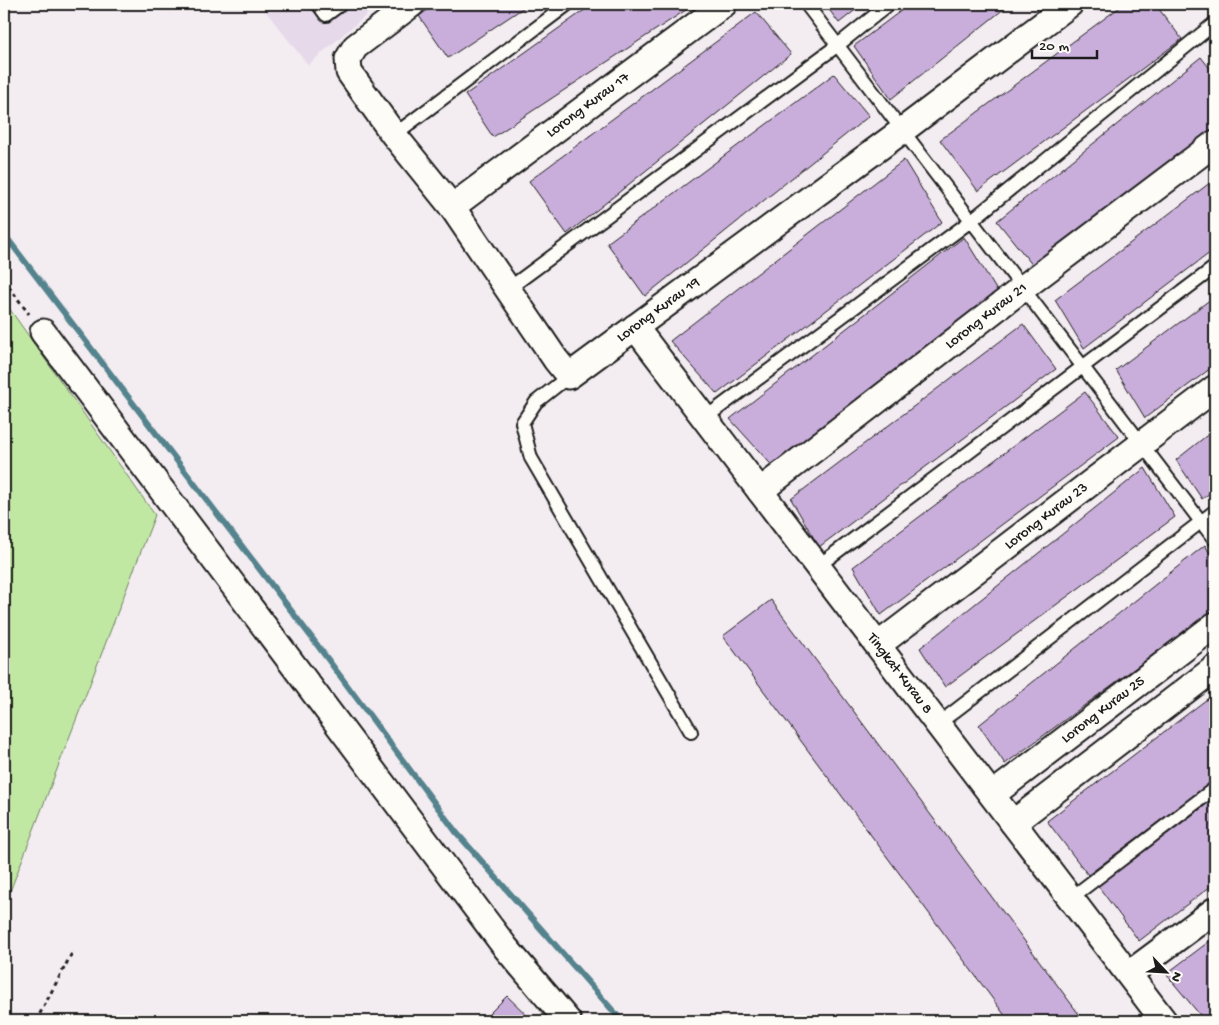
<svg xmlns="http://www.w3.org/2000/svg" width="1219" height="1025" font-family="'Gochi Hand',sans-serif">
<rect width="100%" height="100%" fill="#f3ecf1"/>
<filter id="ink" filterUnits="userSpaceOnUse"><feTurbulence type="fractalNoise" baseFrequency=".02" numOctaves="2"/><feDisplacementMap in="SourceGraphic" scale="10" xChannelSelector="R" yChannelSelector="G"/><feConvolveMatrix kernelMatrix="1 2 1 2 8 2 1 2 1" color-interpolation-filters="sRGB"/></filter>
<g filter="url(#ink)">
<!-- built -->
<path fill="#e6d9ea" d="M260,4H379L308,65Z"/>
<!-- green -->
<path fill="#c1e8a3" stroke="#6e8260" d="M4,301L155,515L4,907Z"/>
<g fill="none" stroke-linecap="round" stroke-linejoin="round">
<!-- stream -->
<path stroke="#54838d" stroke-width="6" d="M4,234L312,638L456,832L622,1021"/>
</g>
<!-- building -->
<g fill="#c9aedb" stroke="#1c1c1c">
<path d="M436,4H529L448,58L419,16Z"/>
<path d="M593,4H695L493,137L465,95Z"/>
<path d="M825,4H863L839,23Z"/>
<path d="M910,4H1010L891,99L854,46Z"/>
<path d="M1124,4H1155L1182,39L978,191L940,140Z"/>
<path d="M756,12L791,54L567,234L529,181Z"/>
<path d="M1201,57L1215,75V129L1038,272L997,221Z"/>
<path d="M834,74L869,116L645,296L607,243Z"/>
<path d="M904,160L942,222L717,394L670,341Z"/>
<path d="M1215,179V249L1084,348L1055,300Z"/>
<path d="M964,237L1002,299L777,471L730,419Z"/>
<path d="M1215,296V365L1145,418L1116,370Z"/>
<path d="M1023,324L1056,369L819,547L791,499Z"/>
<path d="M1085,392L1119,437L881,615L853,567Z"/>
<path d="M1215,429V489L1202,499L1176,460Z"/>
<path d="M1145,468L1175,517L945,687L920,648Z"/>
<path d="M1205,545L1215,562V609L1005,764L979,725Z"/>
<path d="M771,600L1084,1021H1009L723,636Z"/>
<path d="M1215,693V779L1088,875L1047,821Z"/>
<path d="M1215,798V883L1139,941L1098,886Z"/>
<path d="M1215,937V1021H1205L1166,974Z"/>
<path d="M507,996L533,1021H482Z"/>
</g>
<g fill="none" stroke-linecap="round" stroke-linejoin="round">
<defs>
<g id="lane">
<path d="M318,4L326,15L341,4"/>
<path d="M806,4L1215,540"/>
<path d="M394,135L568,4"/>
<path d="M508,289L838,45L889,4"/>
<path d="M569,376L536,402L522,423L531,458L691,732"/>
<path d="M705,418L972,220L1215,23"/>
<path d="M818,566L1215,267"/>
<path d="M938,724L1215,511"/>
<path d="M1071,898L1215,788"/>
</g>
<g id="street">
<path id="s1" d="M412,4L355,47L348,59L349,72L394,135L452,207L556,360L569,376L903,130L1070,4"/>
<path id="s2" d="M452,207L724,4"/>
<path id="s3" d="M635,327L1164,1021"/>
<path d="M43,332L506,948L568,1021"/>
<path id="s4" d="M760,491L1023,288L1215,143"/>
<path id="s5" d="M878,645L1215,388"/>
<path id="s6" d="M992,795L1215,625"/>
<path d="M1013,823L1215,668"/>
<path d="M1129,974L1215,910"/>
</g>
</defs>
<!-- lane casing -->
<use href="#lane" stroke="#1c1c1c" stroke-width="16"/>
<!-- street casing -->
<use href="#street" stroke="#1c1c1c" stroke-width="29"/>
<!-- path -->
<g stroke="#1c1c1c" stroke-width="3" stroke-dasharray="4 4" stroke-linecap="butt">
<path d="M4,280L29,314"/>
<path d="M36,1021L72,953"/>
</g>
<!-- lane -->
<use href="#lane" stroke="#fdfcf7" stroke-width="12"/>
<!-- street -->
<use href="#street" stroke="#fdfcf7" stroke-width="25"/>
</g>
</g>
<g text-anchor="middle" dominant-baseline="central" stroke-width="4.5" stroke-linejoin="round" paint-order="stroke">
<!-- street labels -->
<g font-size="15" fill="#1c1c1c" stroke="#fdfcf7">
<text stroke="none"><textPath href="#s2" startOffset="170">Lorong Kurau 17</textPath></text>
<text stroke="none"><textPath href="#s1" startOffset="585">Lorong Kurau 19</textPath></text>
<text stroke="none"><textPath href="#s4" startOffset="286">Lorong Kurau 21</textPath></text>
<text stroke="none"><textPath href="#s5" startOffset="212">Lorong Kurau 23</textPath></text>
<text stroke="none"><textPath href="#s3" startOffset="436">Tingkat Kurau 8</textPath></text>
<text stroke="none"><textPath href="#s6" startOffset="140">Lorong Kurau 25</textPath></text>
</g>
</g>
<!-- margin -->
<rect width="1219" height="1025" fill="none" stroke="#fdfcf7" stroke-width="20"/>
<rect x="10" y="10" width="1199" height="1005" fill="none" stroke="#1c1c1c" stroke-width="2" filter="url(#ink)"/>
<!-- north arrow -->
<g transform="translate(1166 972) rotate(115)" stroke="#fdfcf7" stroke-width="4" paint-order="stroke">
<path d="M0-4L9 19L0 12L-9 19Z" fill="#1c1c1c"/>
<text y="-8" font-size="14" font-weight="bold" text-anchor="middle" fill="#1c1c1c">N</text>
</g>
<!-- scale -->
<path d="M1032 50v8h65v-8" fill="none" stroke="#1c1c1c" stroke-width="2.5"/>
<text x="1039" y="50" font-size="15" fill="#1c1c1c" stroke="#fdfcf7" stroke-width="4" paint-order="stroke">20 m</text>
</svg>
